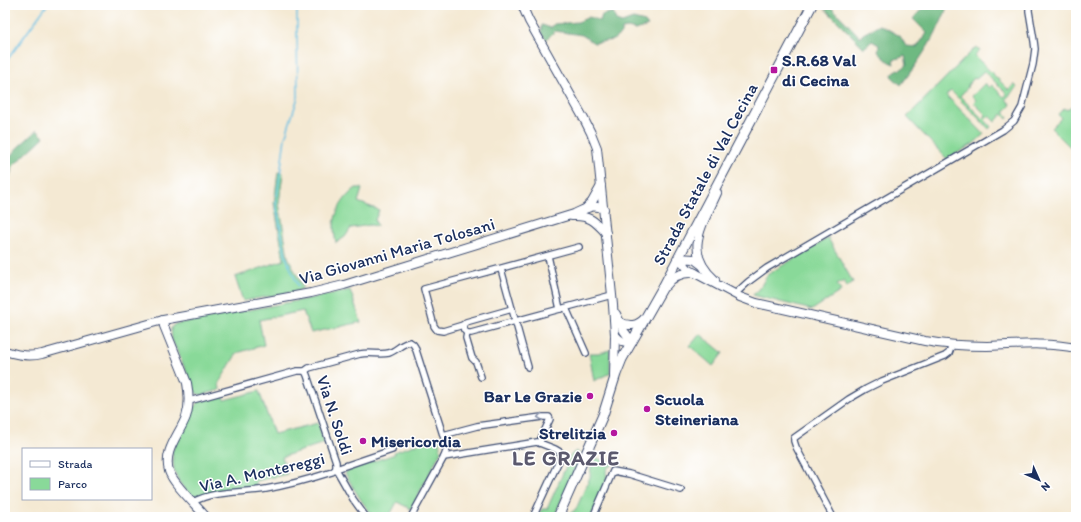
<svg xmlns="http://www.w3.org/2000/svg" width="1081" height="522" font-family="Itim,sans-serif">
<rect width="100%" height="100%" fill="#fff"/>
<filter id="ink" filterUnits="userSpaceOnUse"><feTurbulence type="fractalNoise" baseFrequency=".025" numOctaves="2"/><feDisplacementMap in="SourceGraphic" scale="8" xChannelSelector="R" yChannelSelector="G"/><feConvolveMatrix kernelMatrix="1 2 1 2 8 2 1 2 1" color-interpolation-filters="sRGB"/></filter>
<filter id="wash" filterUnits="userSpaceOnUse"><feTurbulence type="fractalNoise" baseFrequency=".012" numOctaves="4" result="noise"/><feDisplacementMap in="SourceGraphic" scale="16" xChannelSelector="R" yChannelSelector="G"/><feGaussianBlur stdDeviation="0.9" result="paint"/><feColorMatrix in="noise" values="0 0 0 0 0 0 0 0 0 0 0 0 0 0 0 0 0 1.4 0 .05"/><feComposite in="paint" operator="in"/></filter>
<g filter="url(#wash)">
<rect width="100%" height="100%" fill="#f4e9d3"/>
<!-- green -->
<g fill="#89d999" stroke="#52847c" fill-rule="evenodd">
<path d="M976,47L980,50L975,56L1009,90L1014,84L1017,87L1006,99L1011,105L1004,112L1008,117L1007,119L1002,114L995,122L989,116L985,120L991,127L989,129L951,91L946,95L984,134L973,144L947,159L907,117ZM984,71L1007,94L1004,97L992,85L989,88L985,83L972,96L976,100L974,103L986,115L983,119L960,96L968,87L967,86L974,78L975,79Z"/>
<path d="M1076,102V153L1051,128L1061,118L1058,114L1064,108L1067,110Z"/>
<path d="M278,172L283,173L279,203L288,257L303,288L298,291L243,301L235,277L284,260L274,203Z"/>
<path d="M356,188H360L362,189L358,202L379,210L375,220L377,226L370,225L351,228L345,237L336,243C335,238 334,232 334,227C334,212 344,197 356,188Z"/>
<path d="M828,238L853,282L847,287L844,281L837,285L841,291L812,310L753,295L761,286L767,275Z"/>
<path d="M350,290L361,322L311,333L303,311L259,320L264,345L237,353L219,383L220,390L201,395L196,393L172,340L171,328L175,324L307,299Z"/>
<path d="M700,334L723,353L713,366L690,346Z"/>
<path d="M610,350V373L594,381L589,353H598Z"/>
<path d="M259,391L274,434L318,423L324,443L282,457L287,474L256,481V487L226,489L197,496L190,495L179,482L174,470L172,451L191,410L200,401L222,395L224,400Z"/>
<path d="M438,437L441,451L411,509L397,502L389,517H375C362,504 354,489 345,473L351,469L395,454L394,452Z"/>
<path d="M576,451L581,455L554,517H537L542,509H547L571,455Z"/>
<path d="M596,458L614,464L608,467L606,471L607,478L591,517H566L573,512L577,507L590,477L591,466Z"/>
</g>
<!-- forest -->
<g fill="#6eb981" stroke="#447470">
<path d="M821,5H829L860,37L863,34L880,25L900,36L906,46L917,47L927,33L913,19L925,5H948C938,34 919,61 901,85L891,76L897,69L900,70L907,65L905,56L893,60L894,64L889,62L878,52L879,45L872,41L864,48Z"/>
<path d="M613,12L616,21L622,23L633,19L645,22L648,26L635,30L628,28L622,29V33L613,40L594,43L582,35L555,31L546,40L541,33L542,25L551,28L554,24L578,22L589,17L600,21L602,15Z"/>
<path d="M37,130L44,137L13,166L7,185L5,188V164L15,150Z"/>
</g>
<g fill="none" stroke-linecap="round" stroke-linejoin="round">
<!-- stream -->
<g stroke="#68c0e5" stroke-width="1.5">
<path d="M295,5L297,12V35L298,97L285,138L276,204L286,257L298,286"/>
<path d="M5,63L47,5"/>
</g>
</g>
</g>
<g filter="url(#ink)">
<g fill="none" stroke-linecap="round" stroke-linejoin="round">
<defs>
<g id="street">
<path d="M548,256L560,309"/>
<path d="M501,269L528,367"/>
<path d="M735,294L748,282L767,268L1003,130L1014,121L1022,107L1033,64L1035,49L1034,41L1029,11V5"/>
<path d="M566,308L586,353"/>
<path d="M512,309L466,322L463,325L464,330L467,333H471L612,295"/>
<path d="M463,325L443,331L437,330L434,326L424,289L579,247"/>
<path d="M467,333L466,338L472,358L476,362L481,377"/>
<path d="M305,371L307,375L336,462V469"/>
<path d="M189,401L297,371H305L309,368L360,354C370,352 380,355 389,353C397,350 402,343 410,342L413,344L415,347L443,435L447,449L444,457"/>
<path d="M443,435L477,426L542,417H549L550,419L539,443"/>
<path d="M336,469L353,499L366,517"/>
<path d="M193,502C215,490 242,493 266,489C288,485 310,479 332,472L336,469L392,450"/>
<path d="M411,517L444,457L537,442L555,449L560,452L562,454L533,517"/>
<path d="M593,517L613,471L629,474L681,490"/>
<path d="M833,517L796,447L794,441V438L849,399L866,389L882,381L945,356L949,353L952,345"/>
</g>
<g id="secondary">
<path d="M522,5L529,21L584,119L591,133L597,148L613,305L615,335L614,376"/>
<path d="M587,207L592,202L601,186"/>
<path d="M572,216C589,215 595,221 606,233"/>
<path d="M679,258L688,269L695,273L740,297L756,303L925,341C946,345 966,346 987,346C1016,345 1047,342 1076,348"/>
<path d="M679,258L694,259L702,265"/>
<path d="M715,280C682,251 703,225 717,193"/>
<path d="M666,286C673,276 682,272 695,273"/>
<path d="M616,314L624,331L632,342"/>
<path d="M163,320L164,326L187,383C189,394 190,405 186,417C179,435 163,451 169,471C173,484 197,506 206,517"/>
<path d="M619,322C630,327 637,326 645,318"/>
<path d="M615,335C620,341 624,343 632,342"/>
<path d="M5,351C17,355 30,357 42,354L163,320L311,293L344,285L574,214C586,209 591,203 604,209"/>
</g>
<path id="primary" d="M558,517L603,415L616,374L622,359L663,287L812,5"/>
</defs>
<!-- street casing -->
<use href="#street" stroke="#3c4b70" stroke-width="8"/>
<!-- secondary casing -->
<use href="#secondary" stroke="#3c4b70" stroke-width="10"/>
<!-- primary casing -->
<use href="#primary" stroke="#3c4b70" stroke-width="11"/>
<!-- street -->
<use href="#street" stroke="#fff" stroke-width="5.5"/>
<!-- secondary -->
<use href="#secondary" stroke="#fff" stroke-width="8"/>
<!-- primary -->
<use href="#primary" stroke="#fff" stroke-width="9"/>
</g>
<!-- one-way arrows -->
<defs><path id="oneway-chevron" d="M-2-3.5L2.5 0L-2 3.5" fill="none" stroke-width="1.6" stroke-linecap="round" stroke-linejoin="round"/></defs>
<use stroke="#8d97ae" href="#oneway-chevron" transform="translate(540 417) rotate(173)"/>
</g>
<!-- markers -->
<g fill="#b5179e" stroke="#fff" stroke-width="1.5">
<rect x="770" y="66" width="8" height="8" rx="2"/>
<circle cx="590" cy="396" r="4"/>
<circle cx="647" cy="409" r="4"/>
<circle cx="614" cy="433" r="4"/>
<circle cx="363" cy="441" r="4"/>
</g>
<g text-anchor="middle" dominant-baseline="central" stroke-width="3" stroke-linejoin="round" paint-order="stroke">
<!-- poi labels -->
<g font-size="17" font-weight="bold" fill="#1b2f5e" stroke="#fff" text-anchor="start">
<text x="782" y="60">S.R.68 Val<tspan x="782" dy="20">di Cecina</tspan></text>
<text x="582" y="396" text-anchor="end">Bar Le Grazie</text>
<text x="655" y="399">Scuola<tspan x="655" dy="20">Steineriana</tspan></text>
<text x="606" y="433" text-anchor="end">Strelitzia</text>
<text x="371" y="441">Misericordia</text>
</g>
<!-- street labels -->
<g font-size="17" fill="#1b2f5e" stroke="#fff">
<text transform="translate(705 174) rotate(-62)">Strada Statale di Val Cecina</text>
<text transform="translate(397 251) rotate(-16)">Via Giovanni Maria Tolosani</text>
<text transform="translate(335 415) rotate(72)">Via N. Soldi</text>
<text transform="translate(262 472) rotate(-13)">Via A. Montereggi</text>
</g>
<!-- district labels -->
<g font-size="21" font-weight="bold" letter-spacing="1" fill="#5b596e" stroke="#fff">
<text x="566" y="457">LE GRAZIE</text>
</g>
</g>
<!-- margin -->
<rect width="1081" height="522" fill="none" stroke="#fff" stroke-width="20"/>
<!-- legend -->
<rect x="22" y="448" width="130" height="52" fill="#ffffff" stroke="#a4acbf"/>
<rect x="30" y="461" width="20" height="6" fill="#ffffff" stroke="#a4acbf"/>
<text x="58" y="468" font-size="12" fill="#1b2f5e">Strada</text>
<rect x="30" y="478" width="20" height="12" fill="#89d999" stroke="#a4acbf"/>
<text x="58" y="488" font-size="12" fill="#1b2f5e">Parco</text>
<!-- north arrow -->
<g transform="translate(1039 480) rotate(135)" stroke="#ffffff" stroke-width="3" paint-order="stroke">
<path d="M0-3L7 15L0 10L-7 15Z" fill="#1b2f5e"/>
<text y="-6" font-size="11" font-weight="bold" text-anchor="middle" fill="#1b2f5e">N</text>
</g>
</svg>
